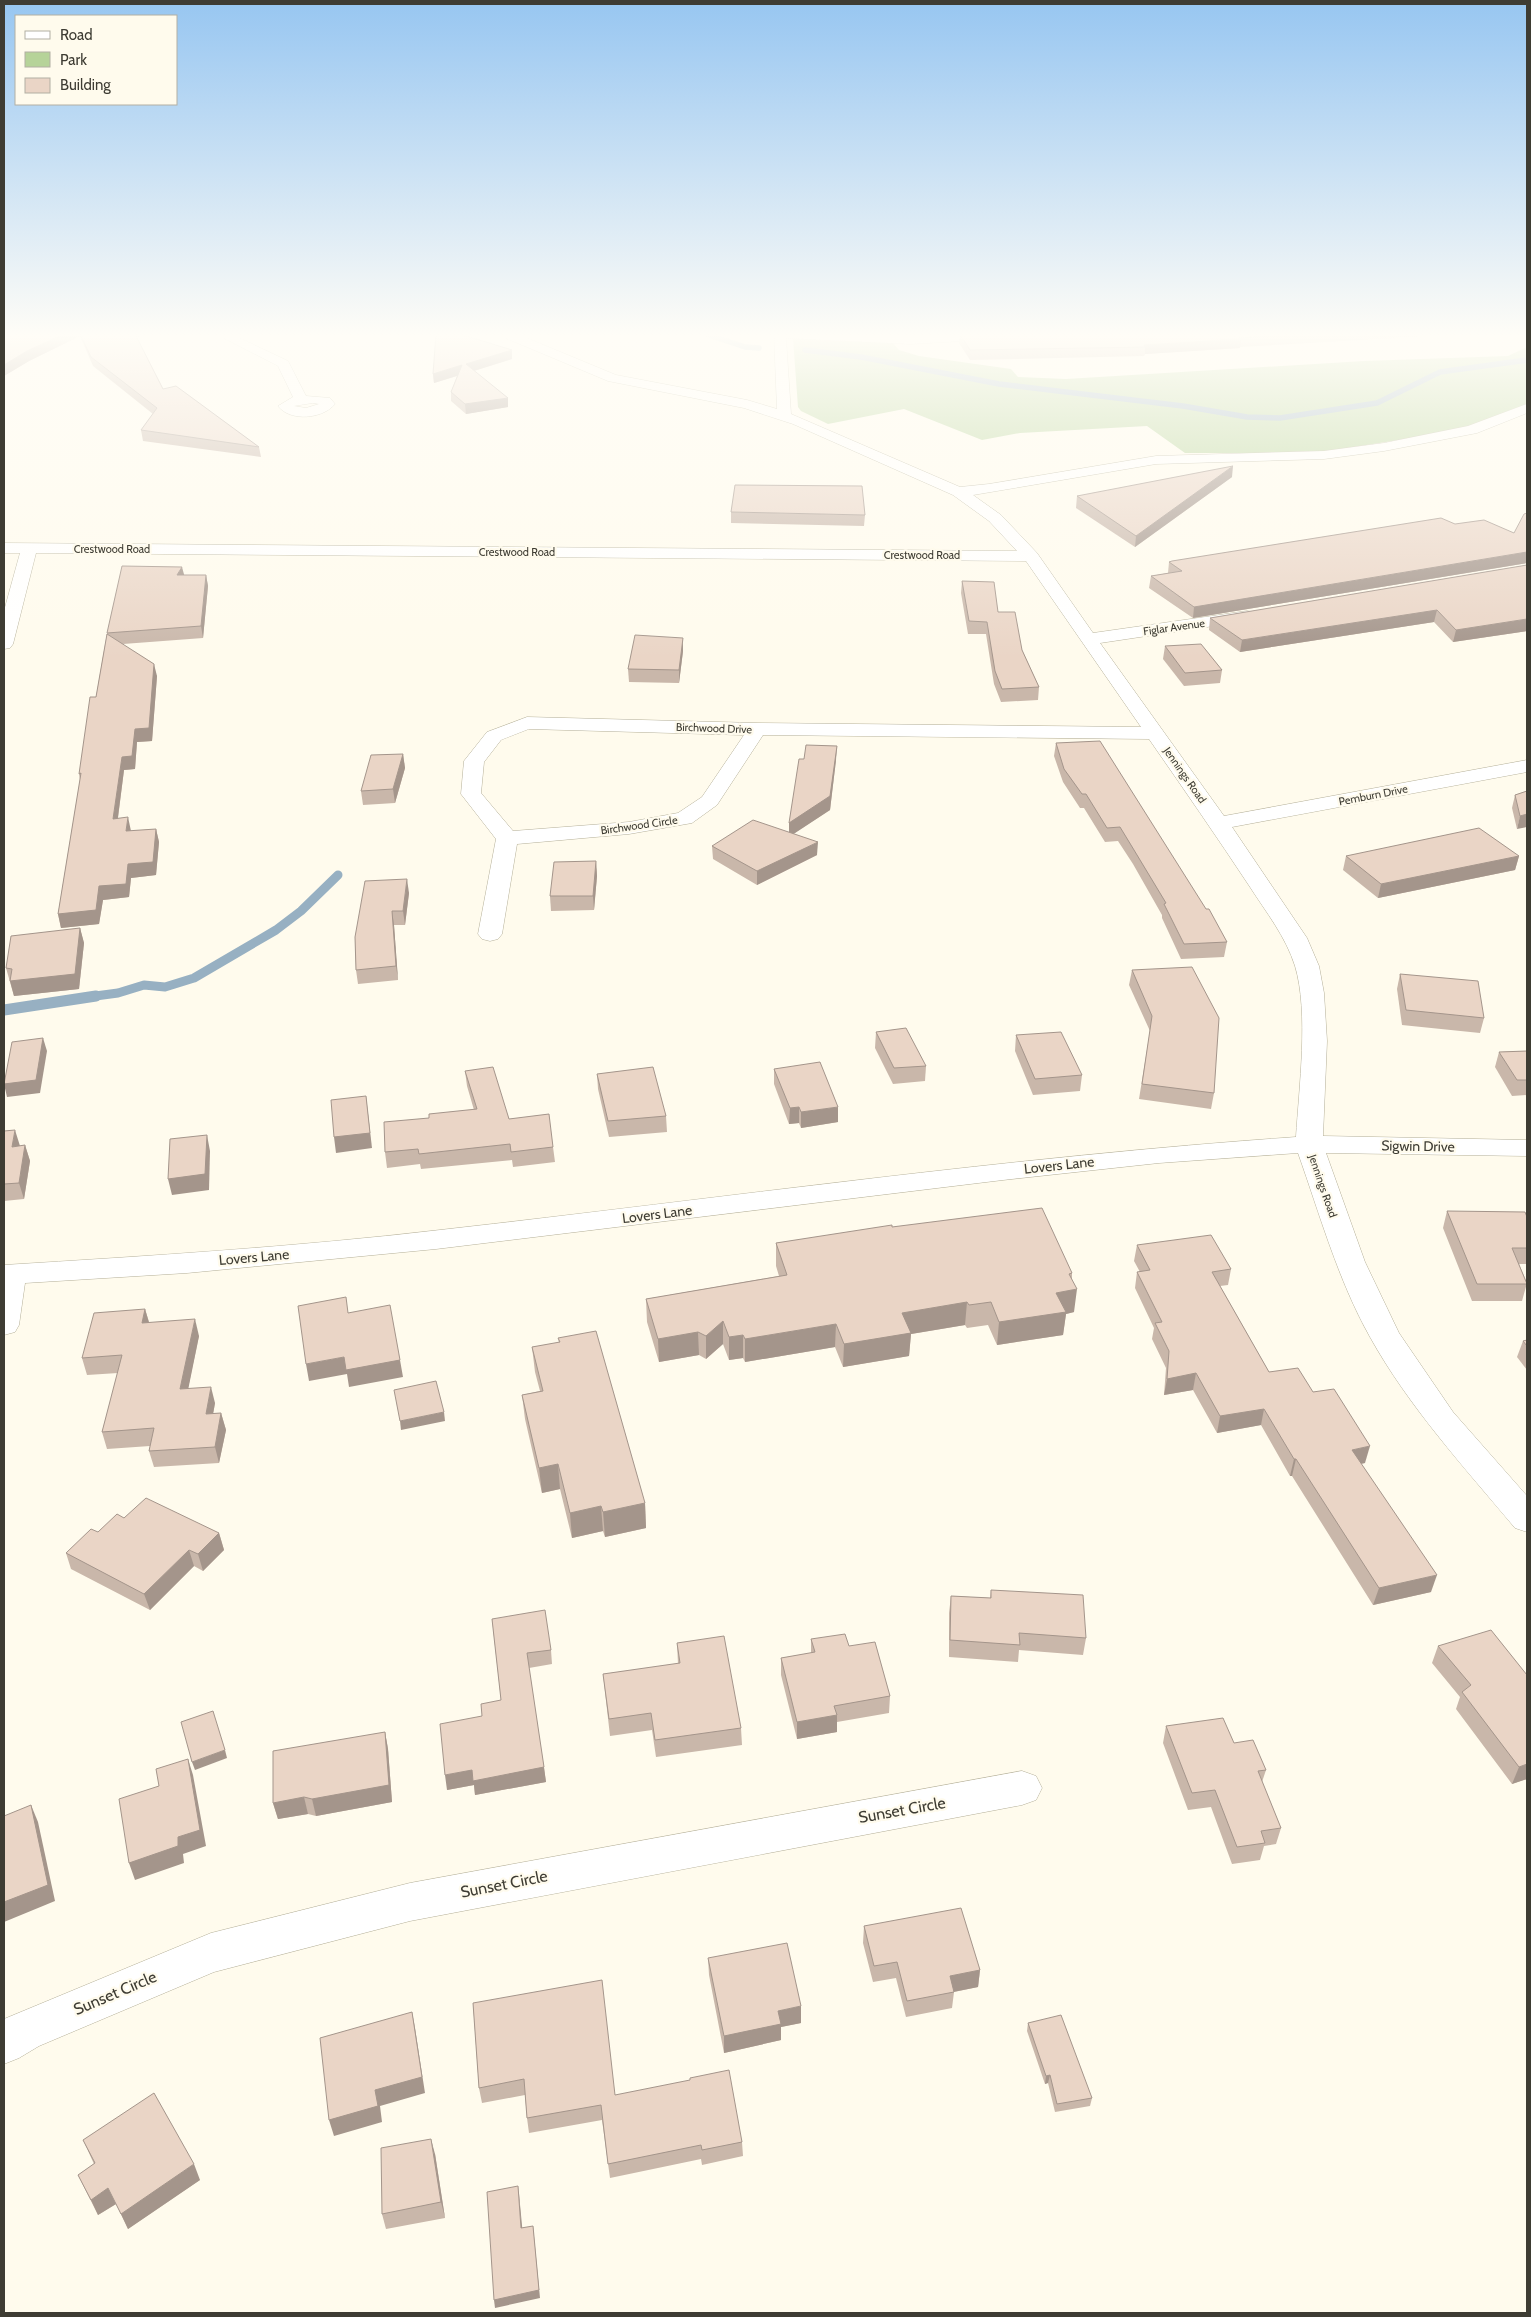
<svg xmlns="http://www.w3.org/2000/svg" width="1531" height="2317" font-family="Cabin,sans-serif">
<rect width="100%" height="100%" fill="#fffbed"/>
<!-- green -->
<path fill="#b6d399" d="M793,338L892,342L899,350L919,356L1011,369L1018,377L1066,379L1364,361L1508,356L1527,347V404L1463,430L1315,453H1185L1147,426L1020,433L982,440L904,409L828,424L801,411L798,407Z"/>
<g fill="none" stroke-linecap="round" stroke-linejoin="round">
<!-- stream-far2 -->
<g stroke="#97b0c2" stroke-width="5.5">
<path d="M706,334L745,347L759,348"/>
<path d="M805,350L861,357L999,384L1183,406L1247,417L1280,418L1377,403L1440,372L1527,360"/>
</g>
<!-- stream-far1 -->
<path stroke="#97b0c2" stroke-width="9" d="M88,997L118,993L144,985L165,987L194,978L276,930L301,911L338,875"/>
<!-- stream -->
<path stroke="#97b0c2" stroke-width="11" d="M4,1010L96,996"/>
<defs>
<g id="minor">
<path d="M216,334H231L288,361L306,396L330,398L335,404C323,419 290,422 278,406L293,397L278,366ZM313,403L319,404L306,408L294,406Z"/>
<path d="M501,334H517L616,375L747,400L777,409L774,334L911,336L1019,334L1013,338L911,344L786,338L791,414L960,487L989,484L1156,456L1324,451L1384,443L1468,426L1527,404V413L1477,433L1384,451L1324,459L1156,464L973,495L1001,515L1037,553L1093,633L1247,611L1253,612L1256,616L1253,620L1247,621L1100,643L1224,816L1527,760V772L1232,827L1307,938L1319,966L1324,993L1327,1041L1323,1136L1527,1140V1156L1326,1153L1365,1262L1399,1333L1453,1412L1527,1496V1532L1515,1528C1464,1467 1409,1407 1370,1337C1338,1280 1320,1215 1298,1153L1159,1163L1003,1180L436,1249L187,1273L25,1283L19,1325L15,1332L4,1335V1265C149,1256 295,1247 440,1230C725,1198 1009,1157 1296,1137C1299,1088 1309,1012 1295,966C1286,937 1266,912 1250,887C1217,837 1183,788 1149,739L763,735L717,805L692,823L629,834L517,844L502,934L498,939L490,941L482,939L478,934L496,839L461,794L464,761L487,732L527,717L757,723L1141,727L1026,561L36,553L13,644L10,648L4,649V611L20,553H4V543L1017,551L989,521L953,495L793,424L744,408L608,381L503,337ZM529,729L744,735L702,797L678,813L629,822L513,831L481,793L484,762L501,740Z"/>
<path d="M1022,1771L1036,1776L1042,1788L1036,1800L1022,1805L410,1921L214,1972L39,2046L19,2058L4,2064V2019L211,1933L410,1883Z"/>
</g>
</defs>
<!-- minor casing -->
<use href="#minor" stroke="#b5b099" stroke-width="1"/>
<!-- minor -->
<use href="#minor" fill="#fff" fill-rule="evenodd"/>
</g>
<!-- wall -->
<g fill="#c9b7aa">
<path d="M4,334H153L136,336L163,389L259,447L261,457L143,441L141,430L153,414L93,366L80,336L29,361L4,376Z"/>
<path d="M960,334H1527V335L1466,336L1464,334L1240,347V348L1145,354L1144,356L970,360L959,343Z"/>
<path d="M512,359L474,371L508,407L466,414L451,401V392L457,376L434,383L433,374Z"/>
<path d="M1232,477L1135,547L1076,508L1077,496Z"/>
<path d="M731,512L865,515L864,526L731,523Z"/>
<path d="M1527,513V563L1193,618L1149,588L1151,576L1168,573L1169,562L1455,524L1514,533Z"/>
<path d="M1527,565V631L1453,642L1434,622L1240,652L1209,630L1210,618Z"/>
<path d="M184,575H206L208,586L203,638L123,644L157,676L152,741L137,742L135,769L124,770L118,818L131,831L156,829L159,842L156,875L131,878L129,897L103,900L99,924L61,928L58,914L80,780L79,774L96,697L107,633Z"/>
<path d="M962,581L998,612L1022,650L1039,687L1038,700L1001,702L994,684L986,634H968L961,593Z"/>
<path d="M683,638V651L679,683L629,682L628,669Z"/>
<path d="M1165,646L1222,670L1220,683L1184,686L1163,659Z"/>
<path d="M1056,743L1227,942L1224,957L1181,959L1162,918V915L1133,864L1118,841L1105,842L1084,808H1080L1063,782L1054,756Z"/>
<path d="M403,754L405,768L395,803L363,805L361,791Z"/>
<path d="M836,760L830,810L793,834L817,855L757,885L713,859L712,846L789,833Z"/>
<path d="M1527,791L1517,829L1512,808L1515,795Z"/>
<path d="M1346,856H1519L1515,870L1378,898L1343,870Z"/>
<path d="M596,861L597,876L594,910L551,911L550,896Z"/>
<path d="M409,893L405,925H394L398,980L358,984L356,970L355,937Z"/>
<path d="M80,928L84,943L79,989L14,996L6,968Z"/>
<path d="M1132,970L1214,1093L1211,1109L1139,1099L1150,1031L1129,985Z"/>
<path d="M1400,974L1484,1018L1480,1033L1402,1025L1397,989Z"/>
<path d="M876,1032L926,1066L925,1081L893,1084L875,1048Z"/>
<path d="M1016,1035L1082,1075L1080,1091L1033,1095L1015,1051Z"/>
<path d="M1527,1051V1095L1512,1096L1495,1067L1499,1052Z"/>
<path d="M774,1069L838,1122L801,1128L799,1123L789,1124L774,1084Z"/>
<path d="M465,1071L509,1119L553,1147L555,1162L513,1167L512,1160L421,1169L420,1164L387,1168L385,1152L429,1118L474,1110L467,1086Z"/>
<path d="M597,1074L666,1116L667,1132L609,1137L598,1089Z"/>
<path d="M4,1131L20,1146L25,1145L30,1161L24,1199L4,1201Z"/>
<path d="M1447,1211L1527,1217V1264H1519L1527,1283L1522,1301H1472L1443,1228Z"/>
<path d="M892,1227L1072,1273V1278L1074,1312L1066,1314L1063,1335L997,1345L988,1325L967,1328L965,1325L911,1334L909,1356L843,1367L835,1347L745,1362L743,1358L729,1360L723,1344L706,1359L699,1355L659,1362L647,1322L646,1299L779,1276L776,1266V1243Z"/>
<path d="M1137,1245L1231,1269L1228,1285L1220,1286L1269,1372L1313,1392L1365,1463L1361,1464L1431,1592L1373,1605L1292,1476H1290L1261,1425L1217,1433L1193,1390L1164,1395L1166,1368L1152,1339L1154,1328L1135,1288L1137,1272H1140L1134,1261Z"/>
<path d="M145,1309L149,1322L199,1336L188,1388L215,1403L213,1414L221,1413L226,1430L219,1463L154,1467L149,1451L150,1446L107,1449L102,1432L118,1373L87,1375L82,1358Z"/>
<path d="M558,1338L645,1503L646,1528L605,1537L603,1531L572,1538L560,1489L542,1493L525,1419L522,1395L540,1391L535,1372L532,1347L559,1343Z"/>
<path d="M1527,1340V1370L1517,1357L1523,1341Z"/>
<path d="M124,1518L219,1533L224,1550L203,1571L194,1566L150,1610L71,1569L66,1553L98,1532Z"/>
<path d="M991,1590L1086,1638L1083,1655L1019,1650L1018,1662L949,1657V1613L951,1596L990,1598Z"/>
<path d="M492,1619L551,1650L552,1664L529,1668L546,1782L475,1795L474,1785L447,1790L501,1700Z"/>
<path d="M811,1639L849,1646L890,1696L889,1713L837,1722V1732L797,1739L781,1675V1658L811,1653Z"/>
<path d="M677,1643L741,1728L742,1745L656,1757L652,1730L610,1736L603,1674L678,1664Z"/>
<path d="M1438,1646L1527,1675V1779L1512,1784L1456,1709L1460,1697L1432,1663Z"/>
<path d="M1166,1726L1234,1743L1266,1770L1262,1782L1281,1828L1276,1844L1264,1846L1260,1860L1232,1864L1211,1807L1188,1810L1163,1743Z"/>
<path d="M385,1732L388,1749L392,1802L316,1816L308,1814L278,1819L273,1803Z"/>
<path d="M864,1926L980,1970L978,1987L954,1992L952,2008L906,2017L896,1978L873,1982L863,1943Z"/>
<path d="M708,1958L801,2023L781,2027V2040L724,2053L709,1975Z"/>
<path d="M473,2003L615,2095L742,2142L743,2156L702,2165L701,2159L610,2178L602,2120L529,2133L527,2118L525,2095L482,2103L479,2088Z"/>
<path d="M1028,2023L1092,2098L1090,2106L1055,2112L1048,2083L1045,2084L1027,2031Z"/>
<path d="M83,2140L200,2180L128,2229L116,2204L98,2215L78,2175L94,2164Z"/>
<path d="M435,2154L445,2218L386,2229L382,2214Z"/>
</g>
<!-- shaded-wall -->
<g fill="#a4958b">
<path d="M64,334H79L80,336L29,361L4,376V365L27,351Z"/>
<path d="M133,334H153L134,337Z"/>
<path d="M1241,339L1240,348L1145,354V347L1144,345Z"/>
<path d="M512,350V359L467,373L466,364Z"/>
<path d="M462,365L463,374L434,383L433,374Z"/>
<path d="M508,398V407L466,414L465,404Z"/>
<path d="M1233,466L1232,477L1135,547L1136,536Z"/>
<path d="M1527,552V563L1193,618L1194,607Z"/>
<path d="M182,567L185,578L177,575Z"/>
<path d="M206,575L208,586L203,638L201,626Z"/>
<path d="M1437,610L1434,622L1240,652L1242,640Z"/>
<path d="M1527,619V631L1453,642L1456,630Z"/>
<path d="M683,638V651L679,683V670Z"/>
<path d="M154,664L157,676L152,741L137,742L135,769L124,770L116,832L113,819L122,757L135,729Z"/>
<path d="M837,746L836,760L830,810L789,837V823Z"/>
<path d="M403,754L405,768L395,803L393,789Z"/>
<path d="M1527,814V827L1517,829L1520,816Z"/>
<path d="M128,817L131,831H126Z"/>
<path d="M156,829L159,842L156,875L131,878L129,897L103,900L99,924L61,928L58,914L99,886Z"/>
<path d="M818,842L817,855L757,885V871Z"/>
<path d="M1519,856L1515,870L1378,898L1381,884Z"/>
<path d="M596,861L597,876L594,910L593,896Z"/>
<path d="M407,879L409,893L405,925L403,911Z"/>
<path d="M392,911L394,925L398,980L396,966Z"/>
<path d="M80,928L84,943L79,989L14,996L10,981Z"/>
<path d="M43,1038L47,1051L40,1093L7,1097L4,1084Z"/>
<path d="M366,1096L372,1148L336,1153L334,1137Z"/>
<path d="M799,1107V1123L789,1124L790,1108Z"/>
<path d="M838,1107V1122L801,1128V1112Z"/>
<path d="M15,1130L20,1146L12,1147Z"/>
<path d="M207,1135L210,1151L209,1190L172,1195L168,1179Z"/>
<path d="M25,1145L30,1161L24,1199L19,1183Z"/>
<path d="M1077,1289L1074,1312L1066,1314L1063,1335L997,1345L999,1322L1056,1293Z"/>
<path d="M967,1302L965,1325L911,1334L909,1356L843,1367L844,1344L902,1313Z"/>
<path d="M145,1309L150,1326L142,1323Z"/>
<path d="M195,1319L199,1336L185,1405L180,1389Z"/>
<path d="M723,1321V1344L706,1359V1336Z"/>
<path d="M836,1324L835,1347L745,1362V1339Z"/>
<path d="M698,1332L699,1355L659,1362L658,1339Z"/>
<path d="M743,1335V1358L729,1360V1337Z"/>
<path d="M344,1357L400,1360L403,1377L349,1387L347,1374L309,1381L306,1364Z"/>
<path d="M1196,1373L1193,1390L1164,1395L1167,1379Z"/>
<path d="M211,1387L215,1403L210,1431L206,1414Z"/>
<path d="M1264,1409L1261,1425L1217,1433L1220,1416Z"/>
<path d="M444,1412L445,1421L401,1430L400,1421Z"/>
<path d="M221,1413L226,1430L219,1463L215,1447Z"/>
<path d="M1370,1446L1365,1463L1347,1466L1352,1450Z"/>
<path d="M1294,1459H1296L1292,1476H1290Z"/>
<path d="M558,1464L560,1489L542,1493L539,1468Z"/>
<path d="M645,1503L646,1528L605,1537L603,1512Z"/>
<path d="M601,1506L603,1531L572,1538L570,1513Z"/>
<path d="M219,1533L224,1550L203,1571L198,1554Z"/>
<path d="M189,1550L194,1566L150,1610L144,1594Z"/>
<path d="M1437,1575L1431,1592L1373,1605L1379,1588Z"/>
<path d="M4,1592L5,1596L4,1613Z"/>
<path d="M837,1715V1732L797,1739V1722Z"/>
<path d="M385,1732L388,1749L392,1802L316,1816L312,1799Z"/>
<path d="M225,1750L227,1758L195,1770L192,1762Z"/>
<path d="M188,1759L193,1775L206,1846L183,1854L184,1863L135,1880L129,1863Z"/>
<path d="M1527,1764V1779L1512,1784L1519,1767Z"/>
<path d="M544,1767L546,1782L475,1795L474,1785L447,1790L445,1775L472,1770Z"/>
<path d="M304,1797L308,1814L278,1819L273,1803Z"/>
<path d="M31,1805L38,1822L55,1901L4,1922V1902Z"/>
<path d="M980,1970L978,1987L948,1993L950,1976Z"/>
<path d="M801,2006V2023L781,2027V2040L724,2053V2036L778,2011Z"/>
<path d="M412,2012L415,2028L425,2093L380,2106L382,2122L334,2136L329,2120L375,2090Z"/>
<path d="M1050,2075L1048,2083L1045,2084L1046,2076Z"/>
<path d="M431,2139L435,2154L445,2218L441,2202Z"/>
<path d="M194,2164L200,2180L128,2229L121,2214Z"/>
<path d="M518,2186L519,2194L523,2236L521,2228Z"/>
<path d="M108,2188L116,2204L98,2215L91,2200Z"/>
<path d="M533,2226L540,2298L495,2308L494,2300Z"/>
</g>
<!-- building -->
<g fill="#ead5c6" stroke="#a4958b">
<path d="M4,334H64L27,351L4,365Z"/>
<path d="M80,334H135L163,389L176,386L259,447L141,430L157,408L91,357Z"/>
<path d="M436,334H460L512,350L466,364L508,398L465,404L451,392L462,365L433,374Z"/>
<path d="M960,334H1315L1239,338L1241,339L1144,345L1145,347L970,350Z"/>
<path d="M1233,466L1136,536L1077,496Z"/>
<path d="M735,485L862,486L865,515L731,512Z"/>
<path d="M1527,513V552L1194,607L1151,576L1182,571L1169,562L1172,561L1441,518L1455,524L1484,520L1514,533L1524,514Z"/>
<path d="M1527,565V619L1456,630L1437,610L1242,640L1210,618Z"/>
<path d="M122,566L182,567L177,575H206L201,626L107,633Z"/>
<path d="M962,581L994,582L998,612H1015L1022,650L1039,687L1002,689L995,671L987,622L969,621Z"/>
<path d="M107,634L154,664L149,728L135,729L132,756L122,757L113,819L128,817L126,831L156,829L153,862L128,864L126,884L99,886L96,910L58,914L81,773L79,774L90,697H96Z"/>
<path d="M635,635L683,638L679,670L628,669Z"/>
<path d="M1201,644L1222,670L1185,673L1165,646Z"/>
<path d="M1100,741L1206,909H1209L1227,942L1184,944L1164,904L1166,903L1134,850L1120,827L1107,828L1086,794H1082L1064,769L1056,743Z"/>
<path d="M806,745L837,746L830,796L789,823L799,759H804Z"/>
<path d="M403,754L393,789L361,791L371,755Z"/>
<path d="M1527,791V814L1520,816L1515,795Z"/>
<path d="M753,820L818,842L757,871L712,846Z"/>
<path d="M1479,828L1519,856L1381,884L1346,856Z"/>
<path d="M596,861L593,896H550L554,862Z"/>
<path d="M407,879L403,911H392L396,966L356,970L355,937L365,881Z"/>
<path d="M80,928L75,974L10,981L12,969L6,968L11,936Z"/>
<path d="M1192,967L1219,1018L1214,1093L1142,1084L1152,1016L1132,970Z"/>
<path d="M1400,974L1478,981L1484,1018L1406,1010Z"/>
<path d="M906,1028L926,1066L894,1068L876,1032Z"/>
<path d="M1061,1032L1082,1075L1035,1079L1016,1035Z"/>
<path d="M43,1038L36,1080L4,1084L12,1042Z"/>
<path d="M1527,1051V1080H1517L1499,1052Z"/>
<path d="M820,1062L838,1107L801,1112L799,1107L790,1108L774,1069Z"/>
<path d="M493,1067L509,1119L549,1114L553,1147L511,1152L510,1144L419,1154L418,1149L385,1152L384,1122L429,1118V1114L477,1109L465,1071Z"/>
<path d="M653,1067L666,1116L608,1121L597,1074Z"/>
<path d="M366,1096L370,1133L334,1137L331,1100Z"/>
<path d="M15,1130L12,1147L25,1145L19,1183L4,1184V1131Z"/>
<path d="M207,1135L205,1174L168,1179L170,1139Z"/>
<path d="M1042,1208L1072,1273L1069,1274L1077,1289L1056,1293L1066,1312L999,1322L991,1302L969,1305L967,1302L902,1313L911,1333L844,1344L836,1324L745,1339L743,1335L729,1337L723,1321L706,1336L698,1332L658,1339L646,1299L787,1275L776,1243L892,1225V1227Z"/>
<path d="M1447,1211L1525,1212L1527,1217V1248H1512L1527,1284H1477Z"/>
<path d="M1211,1235L1231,1269L1212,1272L1269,1372L1298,1368L1313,1392L1334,1389L1370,1446L1352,1450L1437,1575L1379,1588L1296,1459H1294L1264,1409L1220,1416L1196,1373L1167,1379L1169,1351L1155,1323L1162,1322L1137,1272L1150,1270L1137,1245Z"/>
<path d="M346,1297L348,1313L390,1305L400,1360L346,1370L344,1357L306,1364L298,1306Z"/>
<path d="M145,1309L142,1323L195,1319L180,1389L211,1387L206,1414L221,1413L215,1447L149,1451L154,1428L102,1432L122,1355L82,1358L94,1313Z"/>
<path d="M596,1331L645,1503L603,1512L601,1506L570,1513L558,1464L539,1468L522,1395L543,1391L532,1347L560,1342L558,1338Z"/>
<path d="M1527,1340V1346L1523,1341Z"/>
<path d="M436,1381L444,1412L400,1421L394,1390Z"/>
<path d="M146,1498L219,1533L198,1554L189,1550L144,1594L66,1553L91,1529L98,1532L117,1514L124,1518Z"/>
<path d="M991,1590L1083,1595L1086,1638L1019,1633L1020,1645L950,1640L951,1596L991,1598Z"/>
<path d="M545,1610L551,1650L527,1653L544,1767L473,1781L472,1770L445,1775L440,1724L482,1716L481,1704L501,1700L492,1619Z"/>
<path d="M1491,1630L1527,1675V1764L1519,1767L1462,1692L1471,1685L1438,1646Z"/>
<path d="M845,1634L849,1646L875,1642L890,1696L834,1706L837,1715L797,1722L781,1658L815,1652L811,1639Z"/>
<path d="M724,1636L741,1728L655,1740L651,1713L609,1719L603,1674L680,1663L677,1643Z"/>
<path d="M213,1711L225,1750L192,1762L181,1722Z"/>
<path d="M1223,1718L1234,1743L1253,1740L1266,1770L1258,1771L1281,1828L1261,1831L1265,1843L1237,1847L1215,1790L1192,1793L1166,1726Z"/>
<path d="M385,1732L389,1785L312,1799L304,1797L273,1803V1751Z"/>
<path d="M188,1759L200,1830L178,1837V1846L129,1863L119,1799L159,1786L156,1769Z"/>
<path d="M31,1805L48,1885L4,1902V1816Z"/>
<path d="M961,1908L980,1970L950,1976L954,1992L907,2001L897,1962L874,1966L864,1926Z"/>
<path d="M787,1943L801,2006L778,2011L781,2024L724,2036L708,1958Z"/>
<path d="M602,1980L615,2095L690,2080V2078L729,2070L742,2142L702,2150L701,2145L608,2164L601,2105L527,2118L524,2079L479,2088L473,2003Z"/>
<path d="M412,2012L422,2077L375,2090L378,2106L329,2120L320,2038Z"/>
<path d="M1061,2015L1092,2098L1057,2104L1050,2075L1046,2076L1028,2023Z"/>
<path d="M154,2093L194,2164L121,2214L108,2188L91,2200L78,2175L95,2163L83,2140Z"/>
<path d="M431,2139L441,2202L382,2214L381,2148Z"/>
<path d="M518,2186L521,2228L533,2226L539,2290L494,2300L487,2192Z"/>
</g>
<!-- sky -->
<linearGradient id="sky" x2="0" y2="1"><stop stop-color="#97c6f1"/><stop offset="0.51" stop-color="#fffdf7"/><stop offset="1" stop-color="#fffdf7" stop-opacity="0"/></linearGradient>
<rect width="1531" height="658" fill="url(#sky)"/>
<g text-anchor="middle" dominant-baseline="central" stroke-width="4.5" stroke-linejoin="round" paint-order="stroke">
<!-- far-street labels -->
<g font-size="11" fill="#3e3c33" stroke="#fffbed">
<text x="112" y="549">Crestwood Road</text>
<text x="517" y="552">Crestwood Road</text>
<text x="922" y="555">Crestwood Road</text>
<text transform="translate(1174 627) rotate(-8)">Figlar Avenue</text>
<text transform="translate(714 728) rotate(2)">Birchwood Drive</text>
<text transform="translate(1185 775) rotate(55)">Jennings Road</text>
<text transform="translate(1373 795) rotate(-11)">Pemburn Drive</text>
<text transform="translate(639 825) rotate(-8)">Birchwood Circle</text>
<text transform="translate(1323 1186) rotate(71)">Jennings Road</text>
</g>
<!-- street labels -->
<g font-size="14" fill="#3e3c33" stroke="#fffbed">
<text transform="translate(1418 1146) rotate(1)">Sigwin Drive</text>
<text transform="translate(1059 1165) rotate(-6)">Lovers Lane</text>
<text transform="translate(657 1214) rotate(-7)">Lovers Lane</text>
<text transform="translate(254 1257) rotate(-5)">Lovers Lane</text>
</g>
<!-- near-street labels -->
<g font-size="16" fill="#3e3c33" stroke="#fffbed">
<text transform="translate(902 1810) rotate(-10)">Sunset Circle</text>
<text transform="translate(504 1884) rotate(-11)">Sunset Circle</text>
<text transform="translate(115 1993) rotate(-23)">Sunset Circle</text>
</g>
</g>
<!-- border -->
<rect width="1531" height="2317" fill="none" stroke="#3e3c33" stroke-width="10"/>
<!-- legend -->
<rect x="15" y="15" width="162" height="90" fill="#fffbed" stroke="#b2afa3"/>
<rect x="25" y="31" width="25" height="8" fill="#ffffff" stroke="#b2afa3"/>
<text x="60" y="40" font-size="15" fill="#3e3c33">Road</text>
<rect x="25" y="52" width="25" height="15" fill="#b6d399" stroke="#b2afa3"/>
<text x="60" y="65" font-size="15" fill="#3e3c33">Park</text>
<rect x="25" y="78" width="25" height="15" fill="#ead5c6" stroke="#b2afa3"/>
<text x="60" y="90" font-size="15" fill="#3e3c33">Building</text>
</svg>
